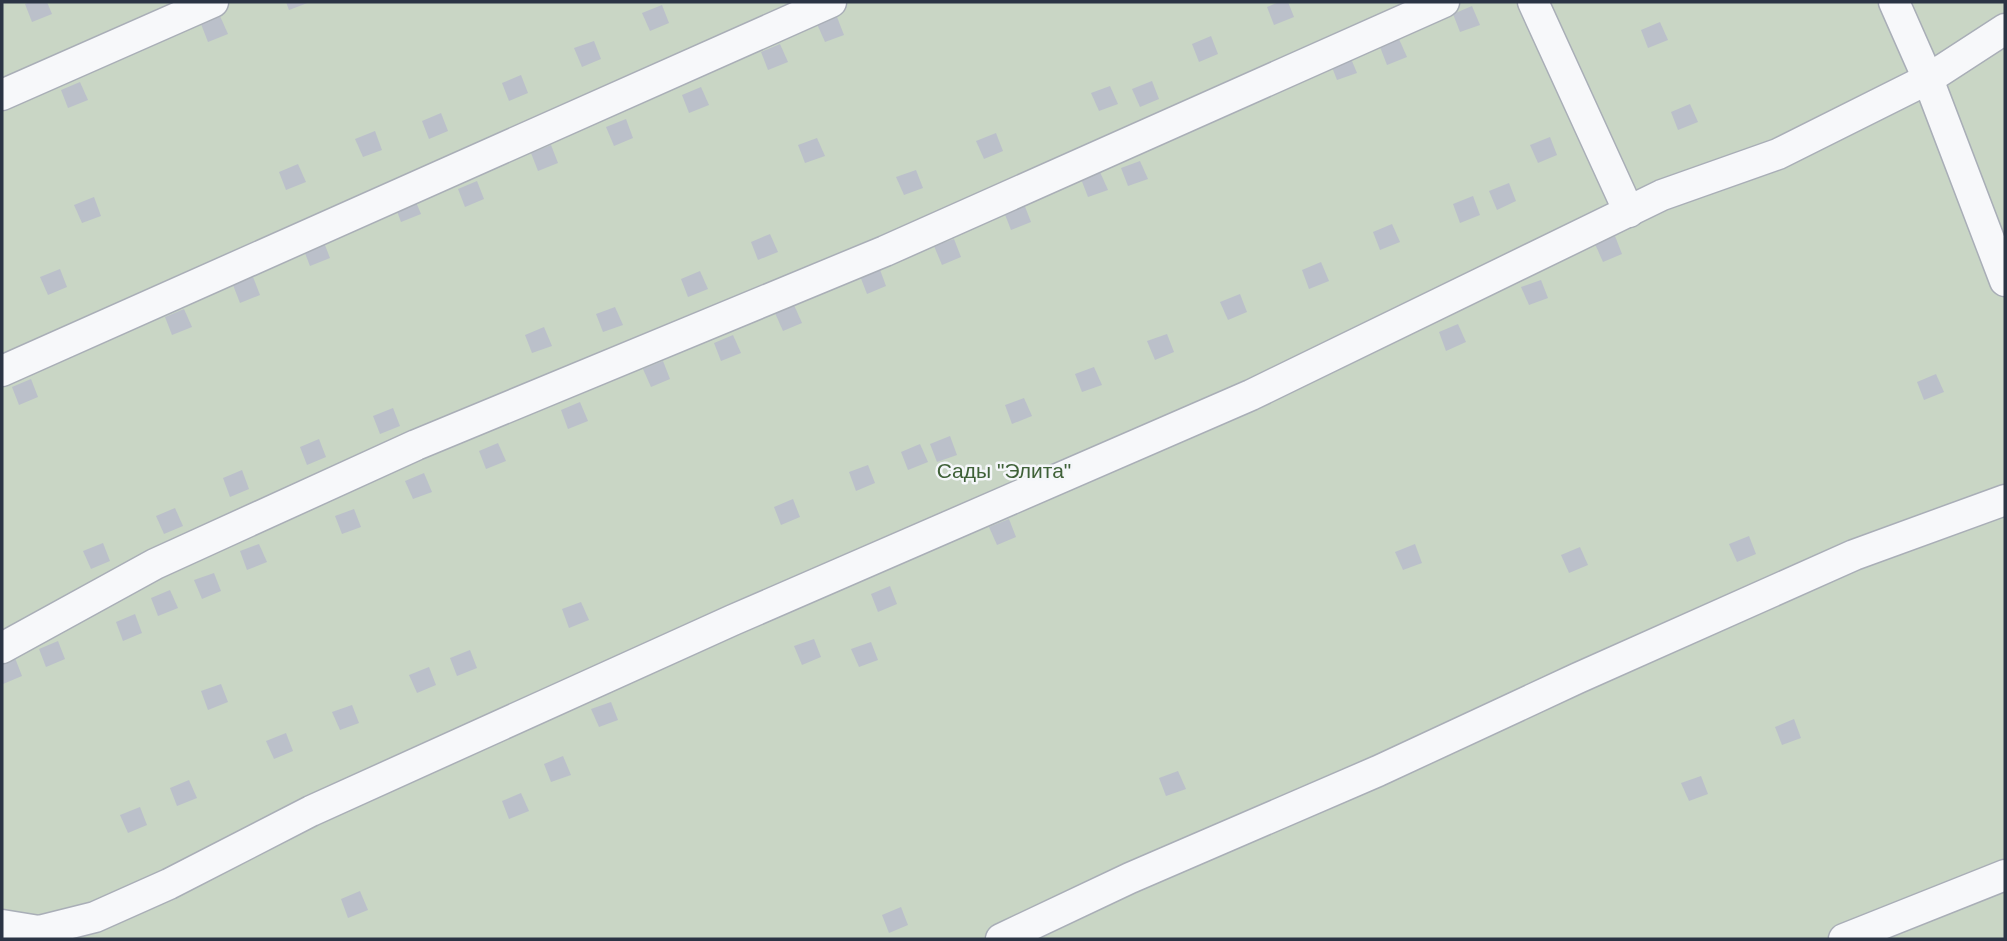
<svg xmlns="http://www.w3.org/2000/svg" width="2007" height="941" font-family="Helvetica,sans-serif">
<rect width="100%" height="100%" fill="#e4e7ec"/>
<!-- green -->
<rect fill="#c9d6c5" x="2" y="2" width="2003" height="937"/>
<!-- building -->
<g fill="#bbc0ca">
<path d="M30,2H47L52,14L32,22L25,4Z"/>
<path d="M286,2H310L289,10Z"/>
<path d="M1279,2H1288L1294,17L1274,25L1267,7Z"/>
<path d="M662,5L669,23L650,31L642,13Z"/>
<path d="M1472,6L1480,25L1460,32L1453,14Z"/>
<path d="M220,16L228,34L208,42L201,24Z"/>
<path d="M837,17L844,35L825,42L817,24Z"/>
<path d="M1660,22L1668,40L1648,48L1641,30Z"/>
<path d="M1211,36L1218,54L1199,62L1192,44Z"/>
<path d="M1399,39L1407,57L1387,65L1380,47Z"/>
<path d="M594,41L601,59L582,67L574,48Z"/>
<path d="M780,44L788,62L768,70L761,52Z"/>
<path d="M1349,54L1357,73L1337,80L1330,62Z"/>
<path d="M521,75L528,93L509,101L502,83Z"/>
<path d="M1152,81L1159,99L1140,107L1132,89Z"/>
<path d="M80,82L88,100L68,108L61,90Z"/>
<path d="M1110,86L1118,104L1099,111L1091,93Z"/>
<path d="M701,87L709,105L689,113L682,95Z"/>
<path d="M1690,104L1698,122L1678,130L1671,112Z"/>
<path d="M441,113L448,131L429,139L422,121Z"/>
<path d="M626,119L633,138L614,146L606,127Z"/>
<path d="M375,131L382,150L363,157L355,139Z"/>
<path d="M996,133L1003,151L984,159L976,141Z"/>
<path d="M1550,137L1557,155L1538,163L1530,145Z"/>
<path d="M817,138L825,156L805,163L798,145Z"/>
<path d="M551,145L558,163L538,171L531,153Z"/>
<path d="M1140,161L1148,179L1128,186L1121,168Z"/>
<path d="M298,164L306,182L286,190L279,172Z"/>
<path d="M916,170L923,188L904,195L896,177Z"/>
<path d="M1100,172L1108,190L1088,197L1081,179Z"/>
<path d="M477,181L484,199L465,207L458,189Z"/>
<path d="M1509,183L1516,201L1497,210L1489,191Z"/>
<path d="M413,195L421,214L401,222L394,203Z"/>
<path d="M1473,196L1480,215L1460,223L1453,204Z"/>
<path d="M94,197L101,216L82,223L74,205Z"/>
<path d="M1024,204L1031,222L1011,230L1004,212Z"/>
<path d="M1392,224L1400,242L1380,250L1373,232Z"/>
<path d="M770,234L778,252L758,260L751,242Z"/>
<path d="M1615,236L1622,254L1603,262L1595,244Z"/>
<path d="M954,239L961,257L942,265L934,246Z"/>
<path d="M323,240L330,258L310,266L303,248Z"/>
<path d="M1321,262L1329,281L1309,289L1302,270Z"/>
<path d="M879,267L886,286L867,294L860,276Z"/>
<path d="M60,269L67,287L48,295L40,277Z"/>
<path d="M700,271L708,289L688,297L681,279Z"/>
<path d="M253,277L260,295L240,303L233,285Z"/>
<path d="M1541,280L1548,298L1529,305L1521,287Z"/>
<path d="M1240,294L1247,312L1228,320L1220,302Z"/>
<path d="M794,305L802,323L783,331L775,313Z"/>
<path d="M615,307L623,325L603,332L596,314Z"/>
<path d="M184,309L192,327L172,335L165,317Z"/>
<path d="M1458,324L1466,342L1446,351L1439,332Z"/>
<path d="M544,327L552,346L532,353L525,335Z"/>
<path d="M1167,334L1174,352L1155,360L1147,341Z"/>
<path d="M733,335L741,353L721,361L714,343Z"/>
<path d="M663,361L670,379L651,387L643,369Z"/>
<path d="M1094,367L1102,385L1082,392L1075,374Z"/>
<path d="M1936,374L1944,392L1924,400L1917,382Z"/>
<path d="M31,379L38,397L19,405L12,387Z"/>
<path d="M1024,398L1032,416L1012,424L1005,405Z"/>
<path d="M580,402L588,421L568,429L561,410Z"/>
<path d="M393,408L400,426L380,434L373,416Z"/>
<path d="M950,436L957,455L937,462L930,444Z"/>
<path d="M319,439L326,457L307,465L300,447Z"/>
<path d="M498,443L506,461L486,469L479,451Z"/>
<path d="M920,444L928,462L908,470L901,452Z"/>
<path d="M868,465L875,483L856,491L849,472Z"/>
<path d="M242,470L249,489L230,497L223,478Z"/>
<path d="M424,473L432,492L413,499L405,481Z"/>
<path d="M793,499L800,517L781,525L774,507Z"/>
<path d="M175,508L183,526L164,534L156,516Z"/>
<path d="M354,509L361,527L342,534L335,516Z"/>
<path d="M1009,519L1016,537L997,545L989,527Z"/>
<path d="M1749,536L1756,554L1737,562L1729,544Z"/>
<path d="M103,543L110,561L91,569L83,551Z"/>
<path d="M259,544L267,562L247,570L240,551Z"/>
<path d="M1415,544L1422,563L1403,570L1395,552Z"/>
<path d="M1580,547L1588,565L1569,573L1561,555Z"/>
<path d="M214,573L221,591L202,599L194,580Z"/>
<path d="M890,586L897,604L878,612L871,594Z"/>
<path d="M170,590L178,608L158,616L151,598Z"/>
<path d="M581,602L589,620L569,628L562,609Z"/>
<path d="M135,614L142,633L123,641L116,622Z"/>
<path d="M814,639L821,657L802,665L794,646Z"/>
<path d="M58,641L65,659L46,667L39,649Z"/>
<path d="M871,642L878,660L859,667L851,649Z"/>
<path d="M470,650L477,668L457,676L450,658Z"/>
<path d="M15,658L22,676L3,684L2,663Z"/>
<path d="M429,667L436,685L417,693L409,675Z"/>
<path d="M221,684L228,702L208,710L201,691Z"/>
<path d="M611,702L618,720L599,727L591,709Z"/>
<path d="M352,705L359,723L340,730L332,712Z"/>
<path d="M1794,719L1801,738L1782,745L1775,727Z"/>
<path d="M286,733L293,751L274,759L266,741Z"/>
<path d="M563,756L571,775L551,782L544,764Z"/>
<path d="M1178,771L1186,789L1166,796L1159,778Z"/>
<path d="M1701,776L1708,794L1689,801L1681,783Z"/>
<path d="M189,780L197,798L177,806L170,788Z"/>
<path d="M521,793L529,811L509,819L502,801Z"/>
<path d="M140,807L147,825L128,833L120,815Z"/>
<path d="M360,891L368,910L348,918L341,899Z"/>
<path d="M901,907L908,925L889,933L882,915Z"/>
</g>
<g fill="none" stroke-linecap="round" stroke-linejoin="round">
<defs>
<g id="minor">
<path d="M1533,2L1629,212"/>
<path d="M1894,2L1928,79L2005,281"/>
<path d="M2,95L213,2"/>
<path d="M2,371L831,2"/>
<path d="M2,648L155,564L416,445L885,251L1444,2"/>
<path d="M2,925L39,931L95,917L169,884L311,811L733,620L1251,395L1662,195L1778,154L1928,79L2005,29"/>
<path d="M1001,939L1130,878L1378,771L1578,678L1854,555L2005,500"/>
<path d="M1844,939L2005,875"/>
</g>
</defs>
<!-- minor casing -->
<use href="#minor" stroke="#a9aeb7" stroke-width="33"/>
<!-- minor -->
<use href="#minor" stroke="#f7f8fa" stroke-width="30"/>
</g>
<g text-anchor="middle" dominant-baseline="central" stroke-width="5" stroke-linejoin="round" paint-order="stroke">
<!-- park labels -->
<g font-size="21" fill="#3f6138" stroke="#f4f6f9">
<text x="1004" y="470">Сады "Элита"</text>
</g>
</g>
<!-- border -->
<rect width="2007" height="941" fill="none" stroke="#2b3445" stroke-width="7"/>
</svg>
